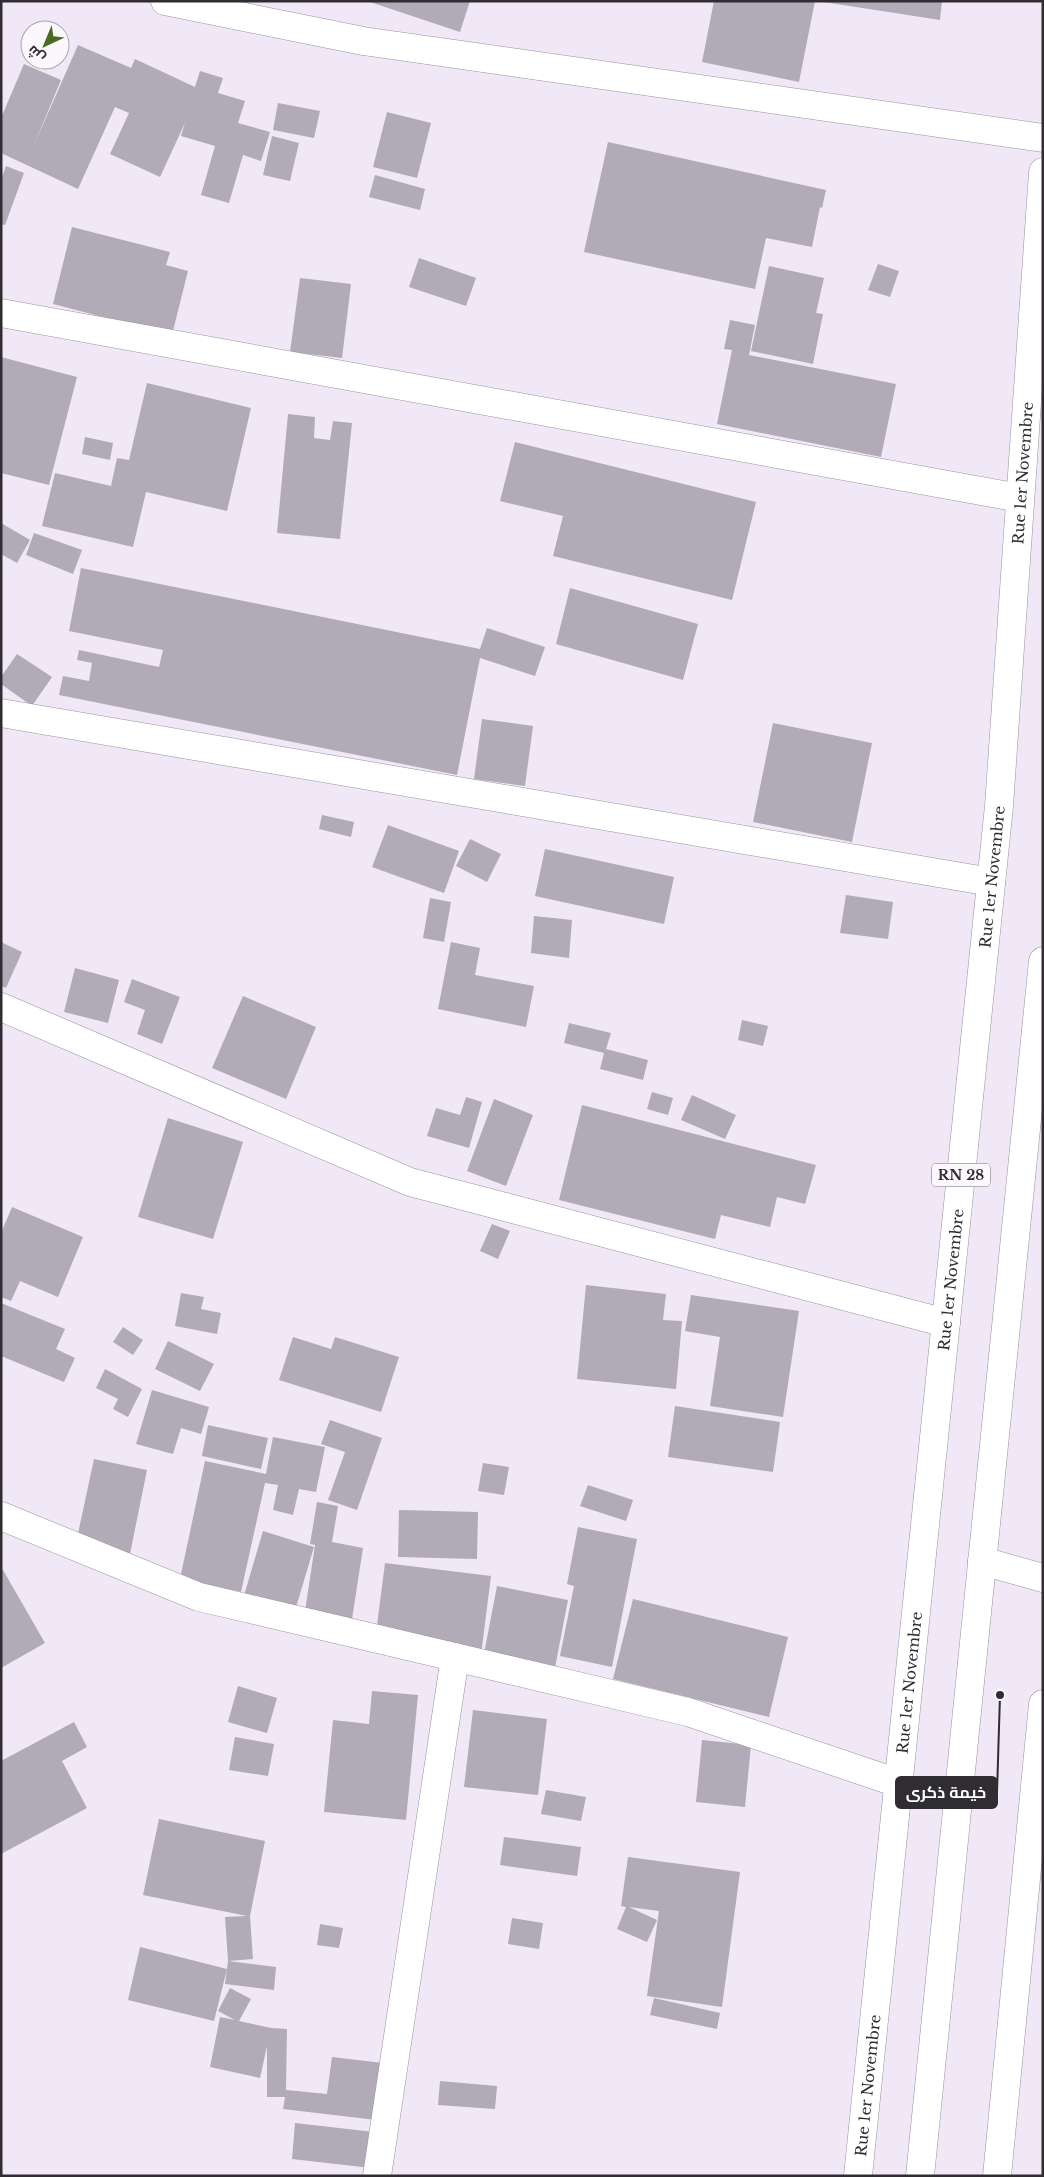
<svg xmlns="http://www.w3.org/2000/svg" width="1044" height="2177" font-family="'Libre Baskerville',Cairo,serif">
<rect width="100%" height="100%" fill="#f0e8f6"/>
<!-- building -->
<g fill="#b1aab7">
<path d="M367,1H470L460,32Z"/>
<path d="M714,1H815L799,82L702,62Z"/>
<path d="M817,1H942L940,20Z"/>
<path d="M78,45L131,68L135,59L195,87L200,71L223,78L218,93L245,101L238,123L270,132L261,161L243,155L229,203L201,195L215,146L181,136L185,123L160,177L110,154L129,113L115,107L78,189L1,153V118L24,64L61,80L34,145Z"/>
<path d="M278,103L320,111L314,138L273,130Z"/>
<path d="M387,112L431,123L417,178L373,167Z"/>
<path d="M272,136L299,143L290,181L263,175Z"/>
<path d="M608,142L826,190L822,208L820,207L812,247L766,238L755,289L584,252Z"/>
<path d="M6,166L24,173L5,225L1,224V180Z"/>
<path d="M375,175L425,189L420,210L369,197Z"/>
<path d="M72,227L170,252L166,265L188,271L172,335L53,304Z"/>
<path d="M419,258L476,278L466,306L409,287Z"/>
<path d="M878,264L899,271L890,297L868,290Z"/>
<path d="M769,266L824,278L816,313L823,314L813,364L751,351Z"/>
<path d="M300,278L351,284L342,358L290,352Z"/>
<path d="M730,320L755,325L749,355L896,384L881,457L717,424L732,350L724,349Z"/>
<path d="M1,357L77,377L49,485L1,473Z"/>
<path d="M147,383L251,408L227,511L146,492L133,547L42,526L55,473L111,486L117,458L129,460Z"/>
<path d="M288,414L315,417L314,438L330,440L333,421L352,423L340,539L277,533Z"/>
<path d="M85,437L113,443L110,460L82,454Z"/>
<path d="M515,442L756,502L732,600L553,556L563,516L500,501Z"/>
<path d="M1,523L30,540L17,563L1,554Z"/>
<path d="M34,533L82,550L73,574L26,555Z"/>
<path d="M81,568L480,649L487,628L545,647L535,676L480,658L457,775L59,695L63,676L89,681L92,663L77,660L79,650L159,667L163,650L69,631Z"/>
<path d="M570,588L698,624L683,680L556,644Z"/>
<path d="M17,654L52,677L32,706L1,684V677Z"/>
<path d="M482,719L533,726L525,786L474,779Z"/>
<path d="M773,723L872,743L852,842L753,822Z"/>
<path d="M322,815L354,822L351,837L319,829Z"/>
<path d="M388,825L459,851L444,893L372,867Z"/>
<path d="M470,839L501,854L487,882L456,866Z"/>
<path d="M545,849L674,877L664,924L535,896Z"/>
<path d="M846,895L893,902L888,939L840,933Z"/>
<path d="M430,898L451,902L444,942L423,938Z"/>
<path d="M534,916L572,920L569,958L531,953Z"/>
<path d="M1,942L22,952L6,988L1,986Z"/>
<path d="M451,942L480,948L475,975L534,986L526,1027L438,1009Z"/>
<path d="M75,968L119,980L108,1023L64,1012Z"/>
<path d="M132,979L180,997L162,1044L137,1034L145,1010L124,1002Z"/>
<path d="M243,996L316,1027L286,1099L212,1068Z"/>
<path d="M742,1020L768,1026L763,1046L738,1040Z"/>
<path d="M569,1023L611,1033L606,1049L648,1060L643,1080L600,1069L604,1053L564,1043Z"/>
<path d="M652,1092L673,1098L668,1115L647,1109Z"/>
<path d="M692,1095L736,1115L725,1139L681,1120Z"/>
<path d="M466,1097L482,1102L469,1148L427,1136L436,1108L460,1115Z"/>
<path d="M494,1099L533,1115L506,1186L467,1171Z"/>
<path d="M582,1105L816,1165L805,1204L777,1197L770,1227L721,1215L715,1239L559,1200Z"/>
<path d="M168,1118L243,1142L213,1239L138,1217Z"/>
<path d="M12,1207L83,1237L58,1297L20,1281L11,1301L1,1297V1233Z"/>
<path d="M492,1224L510,1231L498,1259L480,1251Z"/>
<path d="M586,1285L666,1294L663,1320L682,1321L676,1389L577,1379Z"/>
<path d="M181,1293L204,1297L201,1309L221,1313L217,1334L175,1326Z"/>
<path d="M691,1295L799,1311L783,1417L710,1406L720,1337L685,1331Z"/>
<path d="M1,1303L65,1329L56,1349L75,1358L64,1382L1,1356Z"/>
<path d="M123,1327L143,1340L133,1355L113,1342Z"/>
<path d="M293,1337L331,1349L335,1337L399,1357L381,1412L279,1380Z"/>
<path d="M168,1341L214,1364L200,1391L155,1369Z"/>
<path d="M105,1369L142,1389L128,1417L113,1409L118,1399L96,1388Z"/>
<path d="M152,1390L209,1407L201,1434L181,1428L173,1454L136,1444Z"/>
<path d="M675,1406L780,1422L773,1472L668,1457Z"/>
<path d="M330,1420L382,1438L357,1510L328,1500L345,1452L321,1444Z"/>
<path d="M208,1425L268,1438L261,1469L202,1456Z"/>
<path d="M273,1437L325,1447L316,1492L299,1489L293,1515L273,1510L278,1485L265,1483L241,1592L180,1579L205,1461L266,1474Z"/>
<path d="M94,1459L147,1470L130,1554L76,1543Z"/>
<path d="M483,1463L509,1467L504,1495L478,1491Z"/>
<path d="M588,1485L633,1500L626,1521L580,1506Z"/>
<path d="M317,1502L338,1506L332,1542L363,1548L352,1619L305,1611L315,1545L310,1544Z"/>
<path d="M399,1510L478,1512L477,1559L398,1557Z"/>
<path d="M578,1527L637,1539L612,1667L560,1656L574,1586L567,1584Z"/>
<path d="M263,1531L314,1547L294,1614L243,1599Z"/>
<path d="M385,1563L491,1576L481,1655L375,1641Z"/>
<path d="M3,1570L45,1643L1,1668V1571Z"/>
<path d="M497,1586L568,1600L553,1678L482,1664Z"/>
<path d="M633,1599L788,1637L769,1717L613,1679Z"/>
<path d="M238,1686L277,1698L267,1733L228,1722Z"/>
<path d="M372,1691L418,1695L406,1820L324,1812L333,1720L369,1724Z"/>
<path d="M473,1710L547,1719L538,1795L464,1787Z"/>
<path d="M74,1722L87,1747L62,1761L87,1808L1,1854V1761Z"/>
<path d="M235,1737L274,1744L268,1776L229,1770Z"/>
<path d="M702,1740L751,1745L745,1807L696,1802Z"/>
<path d="M546,1790L586,1797L581,1821L541,1814Z"/>
<path d="M159,1819L265,1841L250,1916L253,1959L228,1961L225,1917L247,1916L143,1895Z"/>
<path d="M504,1837L581,1847L577,1876L500,1865Z"/>
<path d="M628,1857L740,1872L722,2007L647,1996L659,1911L629,1907L657,1920L647,1942L617,1929L626,1907L621,1906Z"/>
<path d="M512,1918L543,1923L539,1949L508,1944Z"/>
<path d="M320,1924L343,1928L339,1948L317,1945Z"/>
<path d="M140,1947L227,1969L214,2021L128,2000Z"/>
<path d="M228,1961L276,1967L274,1990L225,1984Z"/>
<path d="M230,1988L251,1999L239,2021L271,2028L287,2029L286,2090L327,2094L332,2057L383,2063L376,2120L283,2109L285,2097H267V2046L260,2078L210,2067L220,2017L235,2020L218,2011Z"/>
<path d="M654,1998L720,2013L717,2029L650,2015Z"/>
<path d="M440,2081L497,2086L495,2109L438,2105Z"/>
<path d="M295,2123L374,2132L371,2168L292,2159Z"/>
</g>
<g fill="none" stroke-linecap="round" stroke-linejoin="round">
<defs>
<g id="minor">
<path d="M165,1L363,41L1043,138"/>
<path d="M1,313L1020,498"/>
<path d="M1,713L991,882"/>
<path d="M1,1007L410,1182L946,1323"/>
<path d="M1,1516L199,1597L688,1712L898,1783"/>
<path d="M982,1561L1043,1578"/>
<path d="M377,2176L455,1657"/>
<path d="M997,2176L1043,1704"/>
</g>
<g id="major">
<path id="s1" d="M858,2176L999,806L1043,172"/>
<path d="M920,2176L1043,961"/>
</g>
</defs>
<!-- minor casing -->
<use href="#minor" stroke="#99929f" stroke-width="29"/>
<!-- major casing -->
<use href="#major" stroke="#99929f" stroke-width="29"/>
<!-- minor -->
<use href="#minor" stroke="#fff" stroke-width="28"/>
<!-- major -->
<use href="#major" stroke="#fff" stroke-width="28"/>
</g>
<g text-anchor="middle" dominant-baseline="central" stroke-width="5" stroke-linejoin="round" paint-order="stroke">
<!-- shield labels -->
<rect fill="#fbf8fd" stroke="#6d6a6f" stroke-width="1" x="932" y="1163.5" width="58" height="23" rx="4"/>
<g font-size="14" font-weight="bold" fill="#302d32">
<text x="961" y="1175">RN 28</text>
</g>
<!-- street labels -->
<g font-size="15" fill="#302d32" stroke="#fbf8fd">
<text stroke="none"><textPath href="#s1" startOffset="1711">Rue 1er Novembre</textPath></text>
<text stroke="none"><textPath href="#s1" startOffset="1306">Rue 1er Novembre</textPath></text>
<text stroke="none"><textPath href="#s1" startOffset="901">Rue 1er Novembre</textPath></text>
<text stroke="none"><textPath href="#s1" startOffset="496">Rue 1er Novembre</textPath></text>
<text stroke="none"><textPath href="#s1" startOffset="91">Rue 1er Novembre</textPath></text>
</g>
</g>
<!-- callouts -->
<path fill="none" stroke="#302d32" stroke-width="2" d="M1000 1695L997 1793"/>
<circle fill="#302d32" stroke="#fbf8fd" stroke-width="2" cx="1000" cy="1695" r="5"/>
<rect fill="#302d32" stroke="#302d32" stroke-width="2" x="896" y="1777" width="101" height="31" rx="5"/>
<g font-size="16" text-anchor="middle" font-weight="bold" fill="#fff">
<text x="946" y="1798">خيمة ذكرى</text>
</g>
<!-- border -->
<rect width="1044" height="2177" fill="none" stroke="#302d32" stroke-width="5"/>
<!-- north arrow -->
<g transform="translate(45 45) rotate(224)"><circle r="24" fill="#fbf8fd" stroke="#aaa7ac"/>
<path d="M0-4L9 19L0 12L-9 19Z" fill="#4a6b21"/>
<text y="-8" font-size="14" font-weight="bold" text-anchor="middle" fill="#302d32">ش</text>
</g>
</svg>
